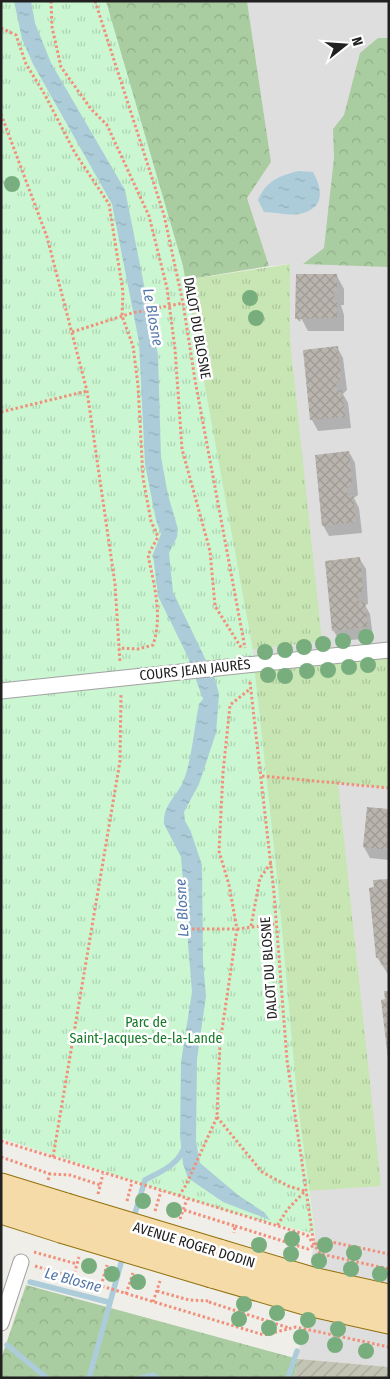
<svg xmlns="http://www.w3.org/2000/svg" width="390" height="1379" font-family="'Fira Sans Condensed',sans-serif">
<defs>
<pattern id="construction-furrows" width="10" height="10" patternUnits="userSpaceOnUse" patternTransform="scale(1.25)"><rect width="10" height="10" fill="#c3c4b4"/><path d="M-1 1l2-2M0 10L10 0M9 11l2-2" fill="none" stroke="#a7a89a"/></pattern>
<pattern id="grass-tufts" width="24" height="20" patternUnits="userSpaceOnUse" patternTransform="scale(1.25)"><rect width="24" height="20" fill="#c7e6b3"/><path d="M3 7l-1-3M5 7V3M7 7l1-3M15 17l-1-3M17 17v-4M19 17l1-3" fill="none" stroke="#abc59a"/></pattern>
<pattern id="forest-crowns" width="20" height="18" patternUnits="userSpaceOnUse" patternTransform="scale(1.25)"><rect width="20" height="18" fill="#a9cca0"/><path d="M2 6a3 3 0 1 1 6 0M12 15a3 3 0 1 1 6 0" fill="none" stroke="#91af8a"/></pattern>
<pattern id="park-tufts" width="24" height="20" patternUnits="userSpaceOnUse" patternTransform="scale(1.25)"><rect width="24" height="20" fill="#caf6d1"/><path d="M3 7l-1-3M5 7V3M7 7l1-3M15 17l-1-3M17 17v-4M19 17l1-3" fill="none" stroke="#add3b3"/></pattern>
<pattern id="water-ripples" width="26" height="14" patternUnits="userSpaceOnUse" patternTransform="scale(1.25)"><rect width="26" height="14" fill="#acccda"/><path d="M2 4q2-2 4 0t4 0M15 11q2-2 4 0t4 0" fill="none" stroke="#94afbb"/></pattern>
<pattern id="building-cross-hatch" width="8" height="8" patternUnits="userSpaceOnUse" patternTransform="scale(1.25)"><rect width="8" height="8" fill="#bab4ae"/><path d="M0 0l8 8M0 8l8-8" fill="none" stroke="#a09a95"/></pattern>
</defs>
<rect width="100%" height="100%" fill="#f0eee8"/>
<!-- residential -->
<path fill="#dfdede" d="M247,1H389V1367L298,1359L315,1234L297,1097L252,645L290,340V264L269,266L247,198L271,162Z"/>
<!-- construction -->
<path fill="url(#construction-furrows)" d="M298,1359L389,1367V1378H294Z"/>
<!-- grass -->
<g fill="url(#grass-tufts)">
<path d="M290,264V340L322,641L245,650L178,281Z"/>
<path d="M389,650V788L338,783L381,1186L305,1191L248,665Z"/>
</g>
<!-- forest -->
<g fill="url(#forest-crowns)">
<path d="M95,1H247L271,162L247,198L269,266L178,281Z"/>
<path d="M378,38H389V267L303,264L324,248L334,158L333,129L344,115L360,53Z"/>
<path d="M26,1285L298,1359L294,1378H1V1359Z"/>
</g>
<!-- park -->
<path fill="url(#park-tufts)" d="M1,1H106L183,266L252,645L278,884L297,1097L315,1234L229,1212L1,1138Z"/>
<!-- water -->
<g fill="url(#water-ripples)">
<path d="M14,1H31L35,23L51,63L125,190L158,355L161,457L168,495L178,529L177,537L169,553L173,592L215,679L219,694L216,733L199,784L184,812L185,821L191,832L202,865L203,962L206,996L197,1059L196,1141L200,1163L238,1195L265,1213L270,1220L223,1202L188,1178L183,1164L180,1136L181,1062L192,992L181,857L164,824C163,805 176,797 183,782C192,760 194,728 199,704L203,699L187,655L158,596L153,554L161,534L156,520L145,464L139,342L112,204L33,64L22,39Z"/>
<path d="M298,171L313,172C323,190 325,209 299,214C289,216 275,212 264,212L258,200C266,181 279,176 298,171Z"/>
</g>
<!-- shadow -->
<g fill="#0003">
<path d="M337,276L344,289V305H341L344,315V331H308L301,318L300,322L296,318Z"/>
<path d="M337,347L343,358L347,390L343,394L348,403L351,428L318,431L312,420Z"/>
<path d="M349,452L355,463L358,495L354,498L359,508L362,533L329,536L323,525Z"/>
<path d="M359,558L366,569L368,604L365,605L370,614L373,638L340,641L333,630Z"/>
<path d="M389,810V860L370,858L364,847Z"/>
<path d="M389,880V976L377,957L375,888Z"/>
</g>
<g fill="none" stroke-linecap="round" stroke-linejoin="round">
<!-- stream -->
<g stroke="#acccda" stroke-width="5.5">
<path d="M133,1220L145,1180C160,1172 178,1165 184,1148"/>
<path d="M30,1282L108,1302"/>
<path d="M7,1345L47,1378"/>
<path d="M89,1378L123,1256"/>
<path d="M141,1378L153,1375L158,1378"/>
<path d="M288,1378L297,1351"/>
</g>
</g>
<!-- building -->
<g fill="url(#building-cross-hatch)">
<path d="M296,274H337V292H334V300H337V318L295,319Z"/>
<path d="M338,346L341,378L336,384L337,391L342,390L345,417L310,420L303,350Z"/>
<path d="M349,451L352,483L347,488V496L353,495L356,522L322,526L315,455Z"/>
<path d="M360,557L363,589L362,593L358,594L359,602L365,601L368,627L332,631L325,561Z"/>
<path d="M367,807L389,809V850L363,847Z"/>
<path d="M389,879V964L381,965L380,957L376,958L369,888L374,887L373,880Z"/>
<path d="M384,991H389V1067L381,1000L385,999Z"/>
</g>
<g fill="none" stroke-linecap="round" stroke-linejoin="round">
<defs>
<g id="street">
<path d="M1,691L389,650"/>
<path d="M1,1323L21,1262"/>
</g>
<g id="primary">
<path d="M1,1186L66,1206"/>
<path d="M1,1211L61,1230"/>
<path d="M219,1252L312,1280L389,1297"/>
<path d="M212,1275L308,1303L389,1321"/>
</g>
</defs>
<!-- street casing -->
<use href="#street" stroke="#a2a2a2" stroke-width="17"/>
<!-- primary casing -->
<use href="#primary" stroke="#92710c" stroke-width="27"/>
<!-- path -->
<g stroke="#f0907a" stroke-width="3" stroke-dasharray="2.5 2.5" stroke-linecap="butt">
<path d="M51,1L52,27L61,67L91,109L107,125L149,216L167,288L175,349L182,449L210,551L215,606L242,649"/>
<path d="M95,1L164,215L183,303L195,380L245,648"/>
<path d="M1,28L16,35L26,64L45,95L75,153L109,204L123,292L122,316L133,346L138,385L143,478L151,521L158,537L148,555C154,585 163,615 153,645L138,649L119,648"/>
<path d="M1,114L47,237L87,391L115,584L120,663"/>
<path d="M72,332L132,313L183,303"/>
<path d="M1,412L87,391"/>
<path d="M250,682L274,893L287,1060L314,1245"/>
<path d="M262,776L389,788"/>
<path d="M251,926L260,878L271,863"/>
<path d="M182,929H237L276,924"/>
<path d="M217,1117L262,1172L288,1186L305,1191L287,1210L277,1226"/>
<path d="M1,1141L307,1235L321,1254L389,1269"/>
<path d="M1,1157L50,1174"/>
<path d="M53,1157L120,761L121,694"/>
<path d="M48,1180L50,1174L70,1175L100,1185"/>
<path d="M98,1194L103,1174"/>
<path d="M179,1196L186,1185L217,1117L220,1043L237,929L229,885L219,851L223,773L230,705L250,689"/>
<path d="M127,1201L132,1182"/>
<path d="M184,1210L235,1226L234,1233"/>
<path d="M155,1211L161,1191"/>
<path d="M180,1219L187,1199"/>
<path d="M235,1226L308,1249L322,1240L389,1254"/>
<path d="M34,1252L77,1264"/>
<path d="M35,1266L264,1335L296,1327L389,1347"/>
<path d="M73,1278L79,1257"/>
<path d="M101,1286L107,1265"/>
<path d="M157,1291L189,1300L210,1301"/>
<path d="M126,1294L133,1273"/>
<path d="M153,1302L160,1281"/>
<path d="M209,1302L289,1328"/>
<path d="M266,1334L270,1332L269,1322"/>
</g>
<!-- street -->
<use href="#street" stroke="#fff" stroke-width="15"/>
<!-- primary -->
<use href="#primary" stroke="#f5dba8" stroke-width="25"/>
<defs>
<g id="primary-bridge">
<path d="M66,1206L219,1252"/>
<path d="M61,1230L212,1275"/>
</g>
</defs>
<!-- primary-bridge casing -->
<use href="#primary-bridge" stroke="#92710c" stroke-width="27" stroke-linecap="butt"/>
<!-- primary-bridge -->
<use href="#primary-bridge" stroke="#f5dba8" stroke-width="25"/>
</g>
<!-- trees -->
<g fill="#78ae7d">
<circle cx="12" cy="184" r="8"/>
<circle cx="250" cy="298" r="8"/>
<circle cx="256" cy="318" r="8"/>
<circle cx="366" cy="637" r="8"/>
<circle cx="343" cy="641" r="8"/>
<circle cx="323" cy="644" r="8"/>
<circle cx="304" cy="647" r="8"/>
<circle cx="285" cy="650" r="8"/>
<circle cx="265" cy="652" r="8"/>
<circle cx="368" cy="665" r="8"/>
<circle cx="349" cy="667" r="8"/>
<circle cx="328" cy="670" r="8"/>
<circle cx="307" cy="671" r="8"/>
<circle cx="268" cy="675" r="8"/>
<circle cx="285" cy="676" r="8"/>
<circle cx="143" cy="1201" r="8"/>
<circle cx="174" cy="1210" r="8"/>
<circle cx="292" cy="1239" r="8"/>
<circle cx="259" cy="1245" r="8"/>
<circle cx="325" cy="1245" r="8"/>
<circle cx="354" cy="1253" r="8"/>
<circle cx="291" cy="1254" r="8"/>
<circle cx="319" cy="1261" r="8"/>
<circle cx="89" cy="1266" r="8"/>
<circle cx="351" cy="1269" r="8"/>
<circle cx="112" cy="1274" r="8"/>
<circle cx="380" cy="1274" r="8"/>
<circle cx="138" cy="1282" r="8"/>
<circle cx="244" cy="1304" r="8"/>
<circle cx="277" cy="1313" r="8"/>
<circle cx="239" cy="1319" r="8"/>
<circle cx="308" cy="1320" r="8"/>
<circle cx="269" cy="1328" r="8"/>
<circle cx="338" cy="1329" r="8"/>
<circle cx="301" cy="1337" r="8"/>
<circle cx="335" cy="1345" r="8"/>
<circle cx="366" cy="1351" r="8"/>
</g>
<g text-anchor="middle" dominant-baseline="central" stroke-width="5" stroke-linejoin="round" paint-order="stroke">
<!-- street labels -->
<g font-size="14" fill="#212121" stroke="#fff">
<text transform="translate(197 328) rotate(80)">DALOT DU BLOSNE</text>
<text transform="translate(195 670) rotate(-6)">COURS JEAN JAURÈS</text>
<text transform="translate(269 968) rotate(-94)">DALOT DU BLOSNE</text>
<text transform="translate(194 1245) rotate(17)">AVENUE ROGER DODIN</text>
</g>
<!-- park labels -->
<g font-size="14" fill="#157926" stroke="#fff">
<text x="146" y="1022">Parc de<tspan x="146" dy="16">Saint-Jacques-de-la-Lande</tspan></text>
</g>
<!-- water labels -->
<g font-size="15" font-style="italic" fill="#5377aa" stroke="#fff">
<text transform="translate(153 317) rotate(80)">Le Blosne</text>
<text transform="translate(182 908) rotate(-93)">Le Blosne</text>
<text transform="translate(73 1280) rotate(15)">Le Blosne</text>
</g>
</g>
<!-- border -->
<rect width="390" height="1379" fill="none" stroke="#212121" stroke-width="5"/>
<!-- north arrow -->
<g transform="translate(345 45) rotate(73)" stroke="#ffffff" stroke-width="4" paint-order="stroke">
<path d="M0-4L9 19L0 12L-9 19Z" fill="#212121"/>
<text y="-8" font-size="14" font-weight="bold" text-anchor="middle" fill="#212121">N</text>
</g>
</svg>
